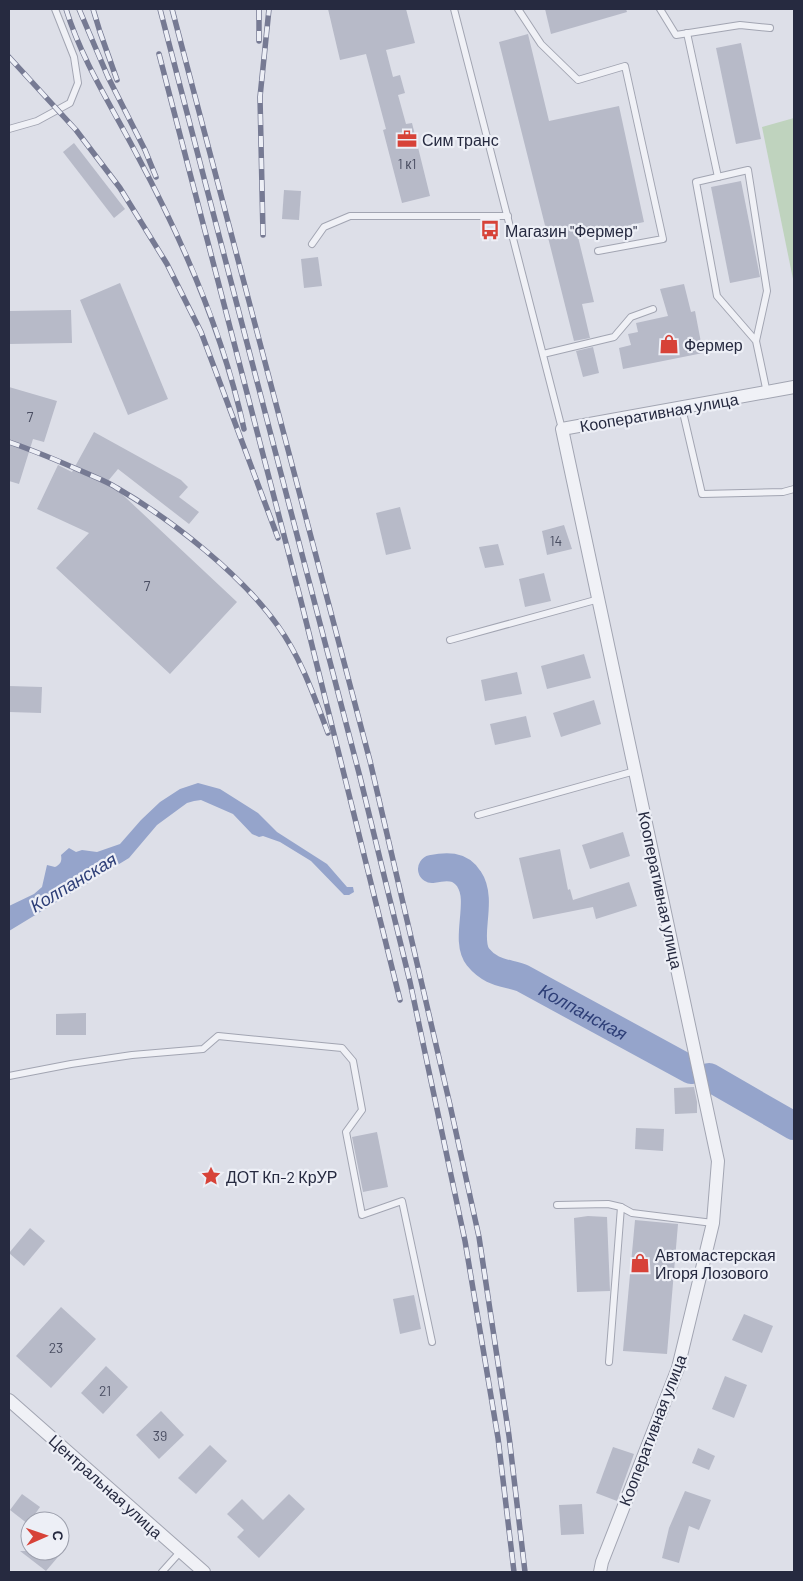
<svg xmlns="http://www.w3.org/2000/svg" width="803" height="1581" font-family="Barlow,sans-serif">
<rect width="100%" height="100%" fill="#dddfe8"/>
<!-- green -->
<path fill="#bfd3be" d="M794,118V284L762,127Z"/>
<!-- water -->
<path fill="#95a4cb" d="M198,783L220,789L258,813L277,832L327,864L347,887H353L354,892L349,895H344L311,861L280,842L263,836L259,837L252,834L233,814L201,800L194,801L187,803L157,825L129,858L9,931V906L34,894L42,887L47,865L55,867C61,864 62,861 61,855L69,848L76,852L82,850L97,852L120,844L141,820L160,802L180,789Z"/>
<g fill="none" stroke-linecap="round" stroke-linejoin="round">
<!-- stream -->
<path stroke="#95a4cb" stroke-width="4.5" d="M691,1070L709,1077"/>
<!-- river -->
<g stroke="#95a4cb" stroke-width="28">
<path id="s1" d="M432,869C446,866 460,865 469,879C484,901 464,939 478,957C491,973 504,972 522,978L691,1070"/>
<path d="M709,1077L794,1126"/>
</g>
</g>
<!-- building -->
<g fill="#b7bac8">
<path d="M328,9H406L415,43L386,50L393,77L400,75L405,93L398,95L406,124L412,123L430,196L402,203L383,130L386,129L366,54L340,60Z"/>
<path d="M545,9H626L627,12L551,34Z"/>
<path d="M528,34L549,121L619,106L644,222L578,237L594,302L582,304L590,338L574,341L499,42Z"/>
<path d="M741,43L761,139L736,144L716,48Z"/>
<path d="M74,143L125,209L114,218L63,152Z"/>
<path d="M741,181L760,277L730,283L711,187Z"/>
<path d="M284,190L301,191L299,220L282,219Z"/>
<path d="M318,257L322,286L304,288L301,259Z"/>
<path d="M120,283L168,399L128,415L80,300Z"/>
<path d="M684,284L691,312L695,311L703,353L623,369L619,348L631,345L628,334L638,332L636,323L668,316L660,289Z"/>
<path d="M71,310L72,343L9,344V311Z"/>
<path d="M593,347L599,373L583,377L576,351Z"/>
<path d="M9,387L57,401L44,442L33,439L19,484L9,481Z"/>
<path d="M94,432L181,480L188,487L179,497L199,512L189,524L118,469L108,481L237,602L170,674L56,568L89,533L37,509L58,465L72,472Z"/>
<path d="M400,507L411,549L386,555L376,513Z"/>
<path d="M564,525L572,549L547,555L542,531Z"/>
<path d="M498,544L504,565L485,568L479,547Z"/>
<path d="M544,573L551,601L525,607L519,579Z"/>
<path d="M584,654L591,678L547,689L541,666Z"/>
<path d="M517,672L522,694L485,701L481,680Z"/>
<path d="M9,686L42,687L41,713L9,712Z"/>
<path d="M594,700L601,724L561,737L553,713Z"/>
<path d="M526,716L531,737L495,745L490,724Z"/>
<path d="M623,832L630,856L590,869L582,845Z"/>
<path d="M560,849L568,890L570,889L573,900L629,882L637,906L596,919L593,907L533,919L519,858Z"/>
<path d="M86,1013V1035H56V1014Z"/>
<path d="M694,1087L697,1102V1113L675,1114L674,1088Z"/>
<path d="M636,1128L664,1129L663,1151L635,1149Z"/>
<path d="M377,1132L388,1187L363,1192L352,1137Z"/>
<path d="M588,1216L607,1217L610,1291L577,1292L574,1218Z"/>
<path d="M635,1220L678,1224L667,1354L623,1351Z"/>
<path d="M30,1228L45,1241L24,1266L9,1253Z"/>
<path d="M414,1295L421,1329L400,1334L393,1299Z"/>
<path d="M61,1307L96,1339L51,1388L16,1356Z"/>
<path d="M744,1314L773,1326L762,1353L732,1340Z"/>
<path d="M106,1366L128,1387L103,1414L81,1393Z"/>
<path d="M725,1376L747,1385L734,1418L712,1409Z"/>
<path d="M161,1411L184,1435L159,1459L136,1435Z"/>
<path d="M210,1445L227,1461L196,1494L178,1478Z"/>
<path d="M613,1447L634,1454L617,1501L596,1493Z"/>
<path d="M698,1448L715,1456L709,1470L692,1463Z"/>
<path d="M685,1491L711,1500L699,1530L689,1526L679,1563L662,1558L669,1528Z"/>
<path d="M22,1494L40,1507L28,1524L10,1510Z"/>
<path d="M289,1494L305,1509L259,1558L237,1537L244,1530L227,1514L242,1499L263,1520Z"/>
<path d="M582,1504L584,1534L561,1535L559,1505Z"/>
<path d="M20,1551H63L46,1571Z"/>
</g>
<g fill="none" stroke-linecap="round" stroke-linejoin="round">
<defs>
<g id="lane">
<path d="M454,9L562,429"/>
<path d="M518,9L541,44L578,80L625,66L663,239L598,251"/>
<path d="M660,9L676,35L740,25L770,28"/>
<path d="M687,33L718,177"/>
<path d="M9,129L37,121L70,103L78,83L74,57L55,9"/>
<path d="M312,244L324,227L350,216H508"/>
<path d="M756,341L717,296L696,182L748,170L767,291L756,341L767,393"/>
<path d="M543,354L614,337L631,317L653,309"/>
<path d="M682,408L702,494L783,492L794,489"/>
<path d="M450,640L599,599"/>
<path d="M478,815L635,771"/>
<path d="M9,1076L71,1064L132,1055L203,1049L218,1036L342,1048L353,1061L362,1110L346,1132L362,1215L402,1201L432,1342"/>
<path d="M557,1205L608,1204L621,1207"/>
<path d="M609,1362L621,1207L632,1213L713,1223"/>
<path d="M162,1572L180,1552"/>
</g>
<g id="street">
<path d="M9,1400L204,1572"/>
<path d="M600,1572L602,1562L678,1368L713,1223L718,1161L562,429L794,387"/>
</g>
</defs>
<!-- lane casing -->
<use href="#lane" stroke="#a2a5b2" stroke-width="8"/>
<!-- street casing -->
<use href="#street" stroke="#a2a5b2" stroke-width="14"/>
<!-- lane -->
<use href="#lane" stroke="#f0f1f6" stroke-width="6"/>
<!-- street -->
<use href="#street" stroke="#f0f1f6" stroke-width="12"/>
<defs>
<g id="rail">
<path d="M66,9C82,61 112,107 137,155C183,241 223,332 244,429"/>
<path d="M79,9L108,77L145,150L156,177"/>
<path d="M93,9L100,32L117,80"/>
<path d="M160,9L360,777L410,982L465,1241L498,1438L514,1572"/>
<path d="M172,9L370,761L450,1105L479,1237L509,1436L525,1572"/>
<path d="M259,9V41"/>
<path d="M159,54L300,597L400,1000"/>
<path d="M9,57L76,130L120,188L167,264L201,332L278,538"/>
<path d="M263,235L260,97L269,9"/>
<path d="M9,442C35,451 61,462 86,473C97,478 108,482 117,488C172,520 241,574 278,626C301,658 314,696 328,733"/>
</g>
</defs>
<!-- rail casing -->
<use href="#rail" stroke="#767a93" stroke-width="5.5"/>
<!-- rail -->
<use href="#rail" stroke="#edeff6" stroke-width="4" stroke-dasharray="11" stroke-linecap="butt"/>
</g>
<!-- icons -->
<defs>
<symbol id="office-bare" viewBox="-9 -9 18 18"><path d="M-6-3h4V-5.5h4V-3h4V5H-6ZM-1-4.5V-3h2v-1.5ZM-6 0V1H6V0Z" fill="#d74238" stroke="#edeff6" stroke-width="2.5" paint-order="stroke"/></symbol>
<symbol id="bus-bare" viewBox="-9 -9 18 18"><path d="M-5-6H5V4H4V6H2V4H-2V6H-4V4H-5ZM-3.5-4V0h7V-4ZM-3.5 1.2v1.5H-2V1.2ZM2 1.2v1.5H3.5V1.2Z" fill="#d74238" stroke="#edeff6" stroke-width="2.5" paint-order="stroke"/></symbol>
<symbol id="shop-bare" viewBox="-9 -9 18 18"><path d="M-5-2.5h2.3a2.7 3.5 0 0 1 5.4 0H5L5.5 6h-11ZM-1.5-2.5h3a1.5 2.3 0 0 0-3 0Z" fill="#d74238" stroke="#edeff6" stroke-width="2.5" paint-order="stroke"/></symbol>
<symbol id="sight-bare" viewBox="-9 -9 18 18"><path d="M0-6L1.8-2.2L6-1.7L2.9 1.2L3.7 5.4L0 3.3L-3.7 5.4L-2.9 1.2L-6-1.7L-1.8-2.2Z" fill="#d74238" stroke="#edeff6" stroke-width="2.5" paint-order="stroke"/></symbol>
</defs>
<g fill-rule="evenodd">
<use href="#office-bare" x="393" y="125" width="28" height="28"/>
<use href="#bus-bare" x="476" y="216" width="28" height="28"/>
<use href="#shop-bare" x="655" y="330" width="28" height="28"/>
<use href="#sight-bare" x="197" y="1162" width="28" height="28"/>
<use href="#shop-bare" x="626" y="1249" width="28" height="28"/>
</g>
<g text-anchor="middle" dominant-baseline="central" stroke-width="4.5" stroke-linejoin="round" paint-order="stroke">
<!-- number labels -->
<g font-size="14" fill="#4a4e62">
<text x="407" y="163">1 к1</text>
<text x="30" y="416">7</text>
<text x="556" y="540">14</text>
<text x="147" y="585">7</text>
<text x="56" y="1347">23</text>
<text x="105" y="1390">21</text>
<text x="160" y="1435">39</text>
</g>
<!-- poi labels -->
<g font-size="16" fill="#262a40" stroke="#edeff6" text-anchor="start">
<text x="422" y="139">Сим транс</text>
<text x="505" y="230">Магазин "Фермер"</text>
<text x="684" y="344">Фермер</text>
<text x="226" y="1176">ДОТ Кп-2 КрУР</text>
<text x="655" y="1254">Автомастерская<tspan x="655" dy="18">Игоря Лозового</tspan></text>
</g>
<!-- street labels -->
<g font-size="16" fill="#262a40" stroke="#edeff6">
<text transform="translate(659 412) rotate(-10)">Кооперативная улица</text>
<text transform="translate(661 890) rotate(78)">Кооперативная улица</text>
<text transform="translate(652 1430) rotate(-69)">Кооперативная улица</text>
<text transform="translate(106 1486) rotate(42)">Центральная улица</text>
</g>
<!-- water labels -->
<g font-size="18" font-style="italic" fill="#2d3e77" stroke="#edeff6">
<text transform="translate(73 882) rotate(-31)">Колпанская</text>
<text stroke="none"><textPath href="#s1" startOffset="241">Колпанская</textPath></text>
</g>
</g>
<!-- border -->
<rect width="803" height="1581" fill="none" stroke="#262a40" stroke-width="20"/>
<!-- north arrow -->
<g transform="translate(45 1536) rotate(88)"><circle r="24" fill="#edeff6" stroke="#9da0ad"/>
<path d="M0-4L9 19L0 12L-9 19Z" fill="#d74238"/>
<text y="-8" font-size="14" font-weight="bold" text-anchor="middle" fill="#262a40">С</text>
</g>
</svg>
